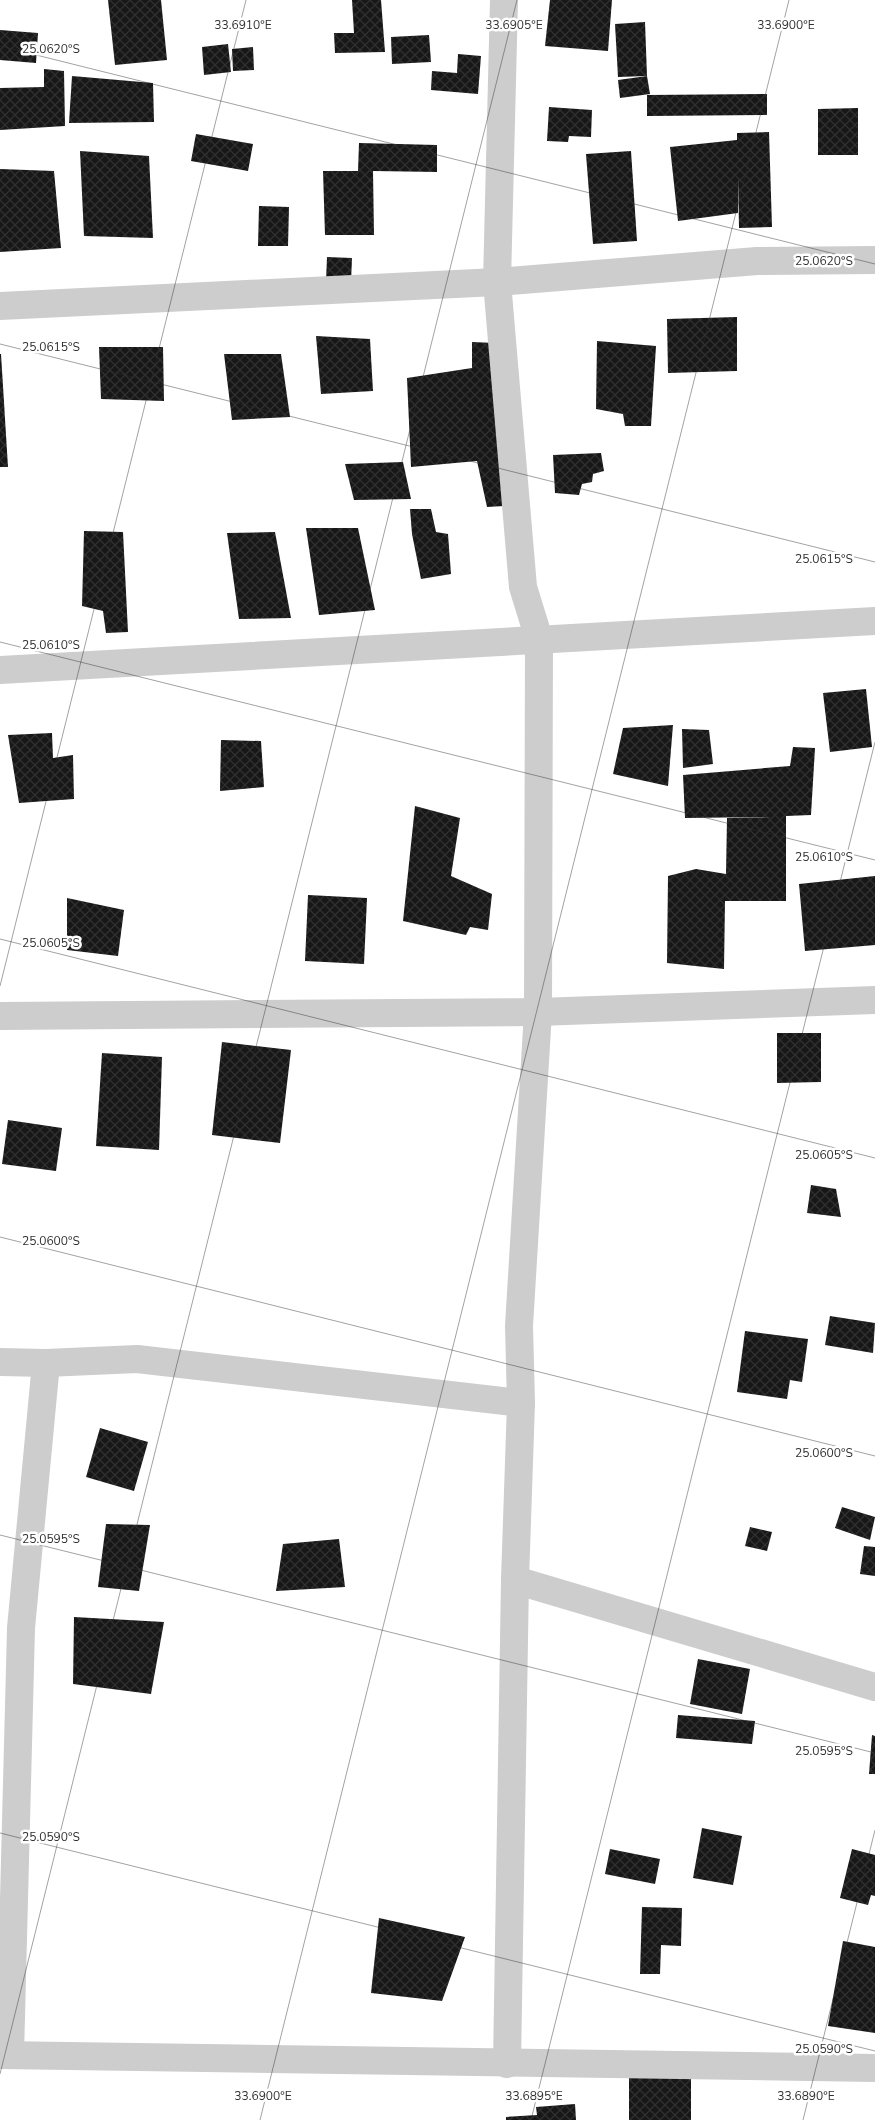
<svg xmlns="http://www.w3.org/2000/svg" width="875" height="2120" font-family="'Nunito Sans',sans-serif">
<defs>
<pattern id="building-cross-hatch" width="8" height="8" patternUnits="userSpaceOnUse" patternTransform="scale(1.25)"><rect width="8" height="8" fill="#171717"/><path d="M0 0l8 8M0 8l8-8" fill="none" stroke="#303030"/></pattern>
</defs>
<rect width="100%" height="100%" fill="#fff"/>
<!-- building -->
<g fill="url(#building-cross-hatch)">
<path d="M108,0H161L167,60L115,65Z"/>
<path d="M352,0H381L385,52L335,53L334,33H354Z"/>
<path d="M550,0H612L608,51L545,46Z"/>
<path d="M645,22L647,76L618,77L615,24Z"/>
<path d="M0,30L38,33L36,63L0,60Z"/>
<path d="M429,35L431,62L392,64L391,37Z"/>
<path d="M228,44L231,72L204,75L202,47Z"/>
<path d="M253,47L254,70L233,71L232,49Z"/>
<path d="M458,54L481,56L478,94L431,90L432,71L457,73Z"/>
<path d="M44,69L64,71L65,126L0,130V88L44,87Z"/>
<path d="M72,76L153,83L154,122L69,123Z"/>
<path d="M647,76L650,94L620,98L618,80Z"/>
<path d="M767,94V115L647,116V95Z"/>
<path d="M549,107L592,110L591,137L569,136L568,142L547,141Z"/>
<path d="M858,108V155H818V109Z"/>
<path d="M769,132L772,227L739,228L738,178V213L678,221L670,147L737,140V133Z"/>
<path d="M196,134L253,144L248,171L191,161Z"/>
<path d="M359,143L437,145V172L373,171L374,235H325L323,171H358Z"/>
<path d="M80,151L149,156L153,238L84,236Z"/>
<path d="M631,151L637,241L593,244L586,154Z"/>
<path d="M0,169L54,171L61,248L0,252Z"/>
<path d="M259,206L289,207L288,246H258Z"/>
<path d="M327,257L352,258L351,283L326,281Z"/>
<path d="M737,317V371L668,373L667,319Z"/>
<path d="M316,336L370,339L373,391L321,394Z"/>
<path d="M597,341L656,346L651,426H625L623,414L596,409Z"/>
<path d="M472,342L495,343L504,506L487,507L477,461L411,467L407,378L472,368Z"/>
<path d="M99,347H163L164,401L101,399Z"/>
<path d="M0,354H1L8,467H0Z"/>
<path d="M224,354H281L290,417L232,420Z"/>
<path d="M601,453L604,471L593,474L592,482L582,484L579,495L555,493L553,455Z"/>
<path d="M403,462L411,499L354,500L345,464Z"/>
<path d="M410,509H431L436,532L448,534L451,574L421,579L412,534Z"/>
<path d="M306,528H358L375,610L319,615Z"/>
<path d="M84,531L123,532L128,632L106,633L103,611L82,606Z"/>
<path d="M275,532L291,618L239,619L227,533Z"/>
<path d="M866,689L872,747L830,752L823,693Z"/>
<path d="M673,725L668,786L613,774L623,728Z"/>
<path d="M682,729L709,730L713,764L683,768Z"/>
<path d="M52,733L53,758L73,755L74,799L19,803L8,735Z"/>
<path d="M221,740L261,741L264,787L220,791Z"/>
<path d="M793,747L815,748L811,815L786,816V901H725L724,969L667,963L668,876L696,869L726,874L727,818L772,817L685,818L683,775L790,766Z"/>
<path d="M415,806L460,818L451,876L492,894L488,930L470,927L466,935L403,921Z"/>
<path d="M875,876V945L805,951L799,884Z"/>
<path d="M308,895L367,898L364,964L305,961Z"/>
<path d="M67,898L124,910L118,956L67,950Z"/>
<path d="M777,1033H821V1082L777,1083Z"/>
<path d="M222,1042L291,1050L280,1143L212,1135Z"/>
<path d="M102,1053L162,1057L159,1150L96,1146Z"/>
<path d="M8,1120L62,1128L56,1171L2,1164Z"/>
<path d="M811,1185L836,1189L841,1217L807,1213Z"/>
<path d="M830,1316L875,1323L873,1353L825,1345Z"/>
<path d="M745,1331L808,1339L802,1382L790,1380L787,1399L737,1392Z"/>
<path d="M100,1428L148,1442L134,1491L86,1477Z"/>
<path d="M842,1507L875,1517L870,1540L835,1528Z"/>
<path d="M106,1524L150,1525L139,1591L98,1587Z"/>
<path d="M750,1527L772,1532L767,1551L745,1546Z"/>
<path d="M339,1539L345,1587L276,1591L283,1544Z"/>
<path d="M864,1546L875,1547V1576L860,1574Z"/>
<path d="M74,1617L164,1622L151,1694L73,1684Z"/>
<path d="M698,1659L750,1669L742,1714L690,1704Z"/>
<path d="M678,1715L755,1721L752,1744L676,1738Z"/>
<path d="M872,1735L875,1736V1774H869Z"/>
<path d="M702,1828L742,1836L733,1885L693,1878Z"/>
<path d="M610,1849L660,1859L655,1884L605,1874Z"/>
<path d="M852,1849L875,1855V1896L871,1895L868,1905L840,1898Z"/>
<path d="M642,1907L682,1908L681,1946L661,1945L660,1974H640Z"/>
<path d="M379,1918L465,1937L442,2001L371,1993Z"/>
<path d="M843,1941L875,1947V2033L828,2026Z"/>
<path d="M629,2076L691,2077V2120H629Z"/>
<path d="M575,2104L576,2120H506V2117L537,2115L536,2107Z"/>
</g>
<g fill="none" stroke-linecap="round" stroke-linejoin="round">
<!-- minor -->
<g stroke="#cdcdcd" stroke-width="28">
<path d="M504,0L497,282L523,587L539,639L538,1012L519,1326L521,1403L515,1580L507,2064"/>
<path d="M0,306L497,282L757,261L875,260"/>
<path d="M0,670L875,621"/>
<path d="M0,1016L538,1012L875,1000"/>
<path d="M0,1362L46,1363L137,1359L521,1403"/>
<path d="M515,1580L875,1687"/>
<path d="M0,2055L875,2068"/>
<path d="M10,2055L21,1628L46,1363"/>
</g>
</g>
<!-- ticks -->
<path fill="none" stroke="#303030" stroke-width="1" stroke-opacity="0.45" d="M0,46L875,264M0,344L875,562M0,642L875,860M0,939L875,1158M0,986L246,0M0,1237L875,1456M0,1535L875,1753M0,1833L875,2051M0,2074L517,0M260,2120L789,0M531,2120L875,742M803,2120L875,1830"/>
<g font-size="12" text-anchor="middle" fill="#303030" stroke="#fff" stroke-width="5" stroke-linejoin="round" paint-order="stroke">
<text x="243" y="29">33.6910°E</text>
<text x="514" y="29">33.6905°E</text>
<text x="786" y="29">33.6900°E</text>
<text x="51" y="53">25.0620°S</text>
<text x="824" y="265">25.0620°S</text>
<text x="51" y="351">25.0615°S</text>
<text x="824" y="563">25.0615°S</text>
<text x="51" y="649">25.0610°S</text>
<text x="824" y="861">25.0610°S</text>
<text x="51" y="947">25.0605°S</text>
<text x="824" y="1159">25.0605°S</text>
<text x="51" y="1245">25.0600°S</text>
<text x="824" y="1457">25.0600°S</text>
<text x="51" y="1543">25.0595°S</text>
<text x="824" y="1755">25.0595°S</text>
<text x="51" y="1841">25.0590°S</text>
<text x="824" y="2053">25.0590°S</text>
<text x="263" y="2100">33.6900°E</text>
<text x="534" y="2100">33.6895°E</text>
<text x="806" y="2100">33.6890°E</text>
</g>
</svg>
